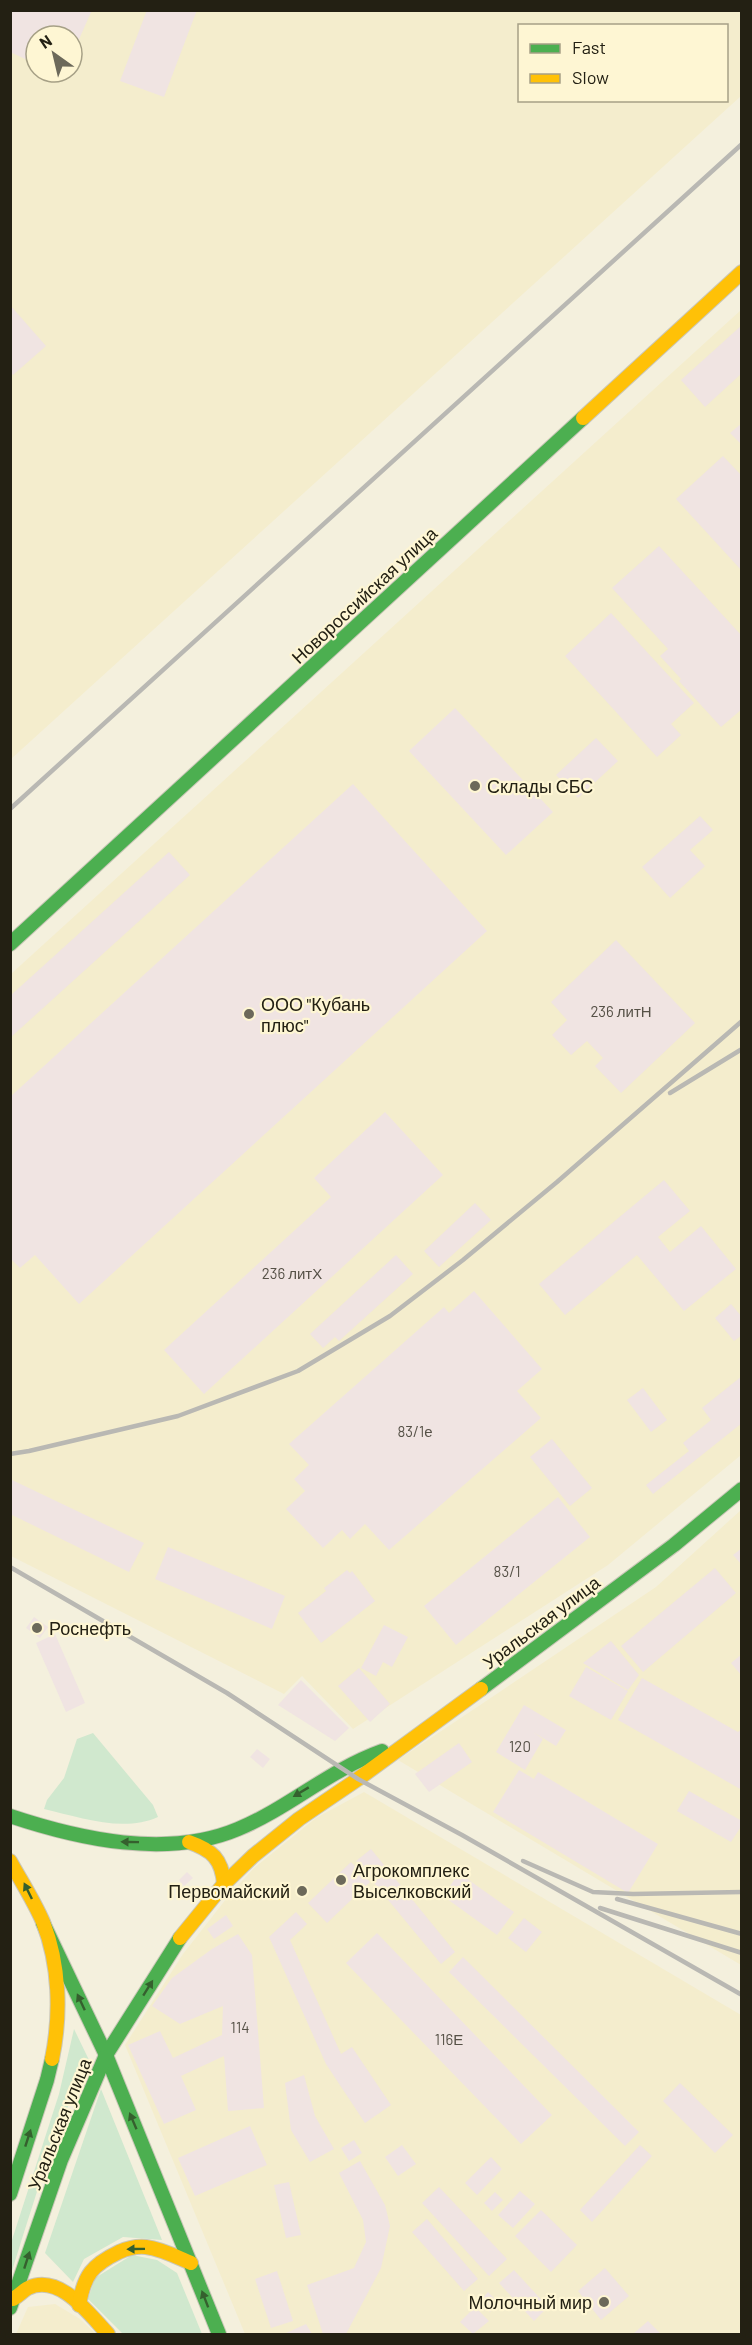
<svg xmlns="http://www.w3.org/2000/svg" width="752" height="2345" font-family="Barlow,sans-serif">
<rect width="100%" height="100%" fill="#f4f0dd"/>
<!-- built -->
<g fill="#f4edcd" fill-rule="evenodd">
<path d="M11,11H741V96L11,759ZM520,26H726V100H520ZM36,36H72V72H36Z"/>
<path d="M741,310V1455L608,1565L353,1729L302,1676L284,1694L11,1556V974Z"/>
<path d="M741,1510V1965L398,1760L656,1587Z"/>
<path d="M364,1792L741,2015V2334H245L125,2045L183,1954L230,1894L254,1868L316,1818Z"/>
<path d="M55,2304L80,2319L96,2334H16L28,2307Z"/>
</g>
<!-- green -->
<g fill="#d0e8ce">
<path d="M93,1733L153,1805L158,1817C123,1833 79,1817 44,1809L47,1800L64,1778L77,1739Z"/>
<path d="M74,2029L89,2060C55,2128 34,2202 11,2274V2243L59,2094Z"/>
<path d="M101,2089L162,2240L123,2237L84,2259L73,2282L45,2253Z"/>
<path d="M132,2255L157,2260L177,2273L202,2334H123L88,2299L95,2278Z"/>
</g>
<!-- building -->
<g fill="#f0e4e2">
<path d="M10,10H92L72,55V36H36V64L10,52Z"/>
<path d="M147,10H197L164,97L120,81Z"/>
<path d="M10,305L46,346L13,375L10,372Z"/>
<path d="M742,325V373L705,407L681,380Z"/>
<path d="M742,423V445L730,433Z"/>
<path d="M723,456L742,476V571L676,499Z"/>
<path d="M659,546L742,636V709L721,727L679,681L681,679L660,656L668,649L612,588Z"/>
<path d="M611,613L694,703L671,724L681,735L657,757L565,656Z"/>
<path d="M455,708L553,812L506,855L409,751Z"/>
<path d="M596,738L618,761L578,798L556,775Z"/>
<path d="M353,784L487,931L79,1304L35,1255L20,1268L10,1258V1097Z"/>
<path d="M700,816L713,830L690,850L705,866L670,898L642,867Z"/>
<path d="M169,852L190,875L10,1038V996Z"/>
<path d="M616,940L695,1023L621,1093L595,1066L603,1058L587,1041L571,1055L552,1035L567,1020L551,1002Z"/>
<path d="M385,1112L443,1175L204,1394L164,1350L331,1197L314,1178Z"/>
<path d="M664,1180L690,1211L658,1237L670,1252L701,1226L736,1269L684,1311L637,1255L565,1315L539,1284Z"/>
<path d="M475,1203L491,1220L439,1267L424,1251Z"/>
<path d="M396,1255L413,1274L339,1341L335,1337L323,1348L310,1334Z"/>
<path d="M474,1291L542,1369L517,1391L541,1418L389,1550L365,1524L350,1539L342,1530L323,1548L286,1509L305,1491L294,1479L309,1465L289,1444L444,1307L449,1313Z"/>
<path d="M731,1304L742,1317V1335L734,1341L715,1318Z"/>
<path d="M742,1376V1423L653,1494L646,1485L689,1451L683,1443L711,1420L702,1408Z"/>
<path d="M643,1388L667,1420L651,1432L627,1400Z"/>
<path d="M552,1439L592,1488L570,1506L530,1457Z"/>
<path d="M10,1479L144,1543L129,1572L10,1514Z"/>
<path d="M558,1497L590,1537L456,1645L424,1606Z"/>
<path d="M168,1547L285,1596L272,1629L155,1579Z"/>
<path d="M742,1548V1565L733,1555Z"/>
<path d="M715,1568L736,1593L643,1672L621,1646Z"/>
<path d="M347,1570L350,1573L352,1571L375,1601L321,1643L298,1613L326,1591L324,1588Z"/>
<path d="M34,1617L48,1627L40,1638L26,1628Z"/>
<path d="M384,1625L408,1637L392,1667L383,1662L376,1676L361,1668Z"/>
<path d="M55,1634L85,1703L66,1712L36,1643Z"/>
<path d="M611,1641L639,1675L628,1690L583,1663Z"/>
<path d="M742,1654V1676L731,1663Z"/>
<path d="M586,1667L628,1691L611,1720L569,1696Z"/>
<path d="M359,1668L390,1704L370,1722L338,1686Z"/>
<path d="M642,1678L738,1732L742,1729V1790L618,1720Z"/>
<path d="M301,1680L349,1728L335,1741L278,1705Z"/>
<path d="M524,1705L566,1730L556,1746L533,1732L543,1739L525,1770L496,1752Z"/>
<path d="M459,1743L472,1762L429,1792L415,1774Z"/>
<path d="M257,1749L270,1759L263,1768L250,1757Z"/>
<path d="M519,1770L534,1779L538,1772L658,1844L628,1893L493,1812Z"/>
<path d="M689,1791L742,1821V1825L731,1842L677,1811Z"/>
<path d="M371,1849L455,1952L441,1964L356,1861Z"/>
<path d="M351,1862L370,1882L327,1923L308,1903Z"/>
<path d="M187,1872L193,1878L184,1886L179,1880Z"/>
<path d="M459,1873L514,1912L497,1935L443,1896Z"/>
<path d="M296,1912L307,1924L290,1940L341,2054L352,2047L391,2105L365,2123L326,2064L269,1937Z"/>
<path d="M226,1915L233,1926L214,1939L207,1929Z"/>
<path d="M524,1918L542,1932L526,1952L508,1938Z"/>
<path d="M377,1933L552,2115L521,2144L346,1963Z"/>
<path d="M238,1934L252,1955L264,2108L228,2111L224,2056L181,2076L196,2110L164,2124L128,2045L160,2031L173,2058L222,2035L223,2006L180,2024L152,2006L172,1978L212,1949Z"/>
<path d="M463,1957L639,2132L625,2146L449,1972Z"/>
<path d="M304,2075L315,2116L334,2149L310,2162L291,2130L285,2083Z"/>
<path d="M680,2083L733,2135L715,2153L663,2101Z"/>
<path d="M250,2126L267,2165L195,2196L178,2158Z"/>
<path d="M354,2140L362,2153L349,2161L341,2148Z"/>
<path d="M402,2145L416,2164L398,2176L385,2157Z"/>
<path d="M640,2145L652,2156L592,2222L580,2210Z"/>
<path d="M491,2157L502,2169L477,2195L465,2183Z"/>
<path d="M360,2161L385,2205L390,2226L381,2268L346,2334H323L307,2285L354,2268L366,2242L363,2220L339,2173Z"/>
<path d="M289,2182L301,2235L286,2238L274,2185Z"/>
<path d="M439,2187L507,2259L489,2276L422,2203Z"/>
<path d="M520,2191L535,2204L513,2228L498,2215Z"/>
<path d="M495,2192L503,2200L492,2211L484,2203Z"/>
<path d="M541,2210L577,2245L551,2272L515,2236Z"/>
<path d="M427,2219L478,2279L464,2291L412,2232Z"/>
<path d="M605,2268L629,2296L601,2320L578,2291Z"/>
<path d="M514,2270L548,2307L534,2321L499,2283Z"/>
<path d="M277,2271L293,2321L271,2328L255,2279Z"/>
<path d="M488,2292L499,2303L490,2312L479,2302Z"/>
<path d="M475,2307L489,2321L473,2334L460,2322Z"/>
<path d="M648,2321L661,2334H633Z"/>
<path d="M306,2324L312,2334H284Z"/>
</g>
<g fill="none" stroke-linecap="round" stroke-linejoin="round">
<defs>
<g id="fast">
<path d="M10,944L583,418"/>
<path d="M481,1689L674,1545L742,1489"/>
<path d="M10,1816C79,1839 167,1859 238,1829C289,1808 329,1770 382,1751"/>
<path d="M43,1923L106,2055L219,2334"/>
<path d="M10,2194L47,2080L52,2059"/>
<path d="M10,2308L61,2160L106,2055L180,1938"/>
</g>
<g id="slow">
<path d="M583,418L742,272"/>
<path d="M189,1842C212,1850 222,1859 224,1884"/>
<path d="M10,1861C21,1881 34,1901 43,1922C60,1965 61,2015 52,2059"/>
<path d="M180,1938L224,1884L253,1856L299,1819L358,1779L481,1689"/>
<path d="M13,2299C18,2296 23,2291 28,2288C60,2273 89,2314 108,2334"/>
<path d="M79,2305C84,2275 92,2265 119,2252C128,2248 136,2246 146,2247C162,2249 177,2257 191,2263"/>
</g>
</defs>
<!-- fast casing -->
<use href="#fast" stroke="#cac7b8" stroke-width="16"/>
<!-- slow casing -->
<use href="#slow" stroke="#cac7b8" stroke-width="16"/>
<!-- fast -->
<use href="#fast" stroke="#4caf50" stroke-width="14"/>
<!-- slow -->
<use href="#slow" stroke="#ffc107" stroke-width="14"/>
<!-- rail -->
<g stroke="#b9b8b3" stroke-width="4.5">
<path d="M10,809L742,144"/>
<path d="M670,1093L742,1049"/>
<path d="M10,1454L29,1451L178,1416L298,1371L390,1316L463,1260L557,1182L742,1021"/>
<path d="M10,1567L227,1693L358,1779L462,1835L742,1995"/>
<path d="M523,1861L593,1892L633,1894L742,1892"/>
<path d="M617,1899L742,1934"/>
<path d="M600,1908L742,1953"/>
</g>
</g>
<!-- one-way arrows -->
<defs><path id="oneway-solid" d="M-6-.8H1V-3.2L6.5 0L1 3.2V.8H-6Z" transform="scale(1.5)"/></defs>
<g fill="#35602e">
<use href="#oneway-solid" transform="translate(301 1792) rotate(149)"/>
<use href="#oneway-solid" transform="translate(130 1842) rotate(-179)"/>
<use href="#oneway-solid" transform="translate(28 1891) rotate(-116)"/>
<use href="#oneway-solid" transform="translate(148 1988) rotate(-58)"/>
<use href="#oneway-solid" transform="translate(81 2002) rotate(-115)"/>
<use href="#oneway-solid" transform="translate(133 2121) rotate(-113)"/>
<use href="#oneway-solid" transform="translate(28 2138) rotate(-72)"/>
<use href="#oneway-solid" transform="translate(136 2249) rotate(179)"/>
<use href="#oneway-solid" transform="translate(27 2260) rotate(-72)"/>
<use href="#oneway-solid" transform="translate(205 2299) rotate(-111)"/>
</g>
<!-- markers -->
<g fill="#6c695a" stroke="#fef6d3" stroke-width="2">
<circle cx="475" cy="786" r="6"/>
<circle cx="249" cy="1014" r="6"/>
<circle cx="37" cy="1628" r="6"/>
<circle cx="341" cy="1880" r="6"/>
<circle cx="302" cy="1891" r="6"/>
<circle cx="604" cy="2302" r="6"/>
</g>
<g text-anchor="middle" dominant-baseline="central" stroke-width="4.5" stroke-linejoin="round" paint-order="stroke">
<!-- number labels -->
<g font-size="15" fill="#565147">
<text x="621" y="1011">236 литН</text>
<text x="292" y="1273">236 литХ</text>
<text x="415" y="1431">83/1е</text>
<text x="507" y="1571">83/1</text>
<text x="520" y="1746">120</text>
<text x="240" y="2027">114</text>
<text x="449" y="2039">116Е</text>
</g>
<!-- street labels -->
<g font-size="18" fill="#232013" stroke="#fef6d3">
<text transform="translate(364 595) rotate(-43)">Новороссийская улица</text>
<text transform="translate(541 1622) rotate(-37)">Уральская улица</text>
<text transform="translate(59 2124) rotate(-68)">Уральская улица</text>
</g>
<!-- poi labels -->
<g font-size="18" fill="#232013" stroke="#fef6d3" text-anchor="start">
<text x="487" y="786">Склады СБС</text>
<text x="261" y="1004">ООО "Кубань<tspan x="261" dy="21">плюс"</tspan></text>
<text x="49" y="1628">Роснефть</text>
<text x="353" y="1870">Агрокомплекс<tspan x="353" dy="21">Выселковский</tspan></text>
<text x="290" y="1891" text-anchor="end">Первомайский</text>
<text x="592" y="2302" text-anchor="end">Молочный мир</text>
</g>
</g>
<!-- border -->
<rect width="752" height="2345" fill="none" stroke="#232013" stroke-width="24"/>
<!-- legend -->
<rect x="518" y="24" width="210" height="78" fill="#fef6d3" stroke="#a6a086" stroke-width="1.5"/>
<rect x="530" y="44" width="30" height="9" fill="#4caf50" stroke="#a6a086" stroke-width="1.5"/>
<text x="572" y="54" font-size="18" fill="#232013">Fast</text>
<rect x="530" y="74" width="30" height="9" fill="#ffc107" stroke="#a6a086" stroke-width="1.5"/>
<text x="572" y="84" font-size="18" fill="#232013">Slow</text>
<!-- north arrow -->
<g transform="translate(54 54) rotate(326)"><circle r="28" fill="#fef6d3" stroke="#a6a086" stroke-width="1.5"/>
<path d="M0-4.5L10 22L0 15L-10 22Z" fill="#6c695a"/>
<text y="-9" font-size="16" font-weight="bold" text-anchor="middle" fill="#232013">N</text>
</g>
</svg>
